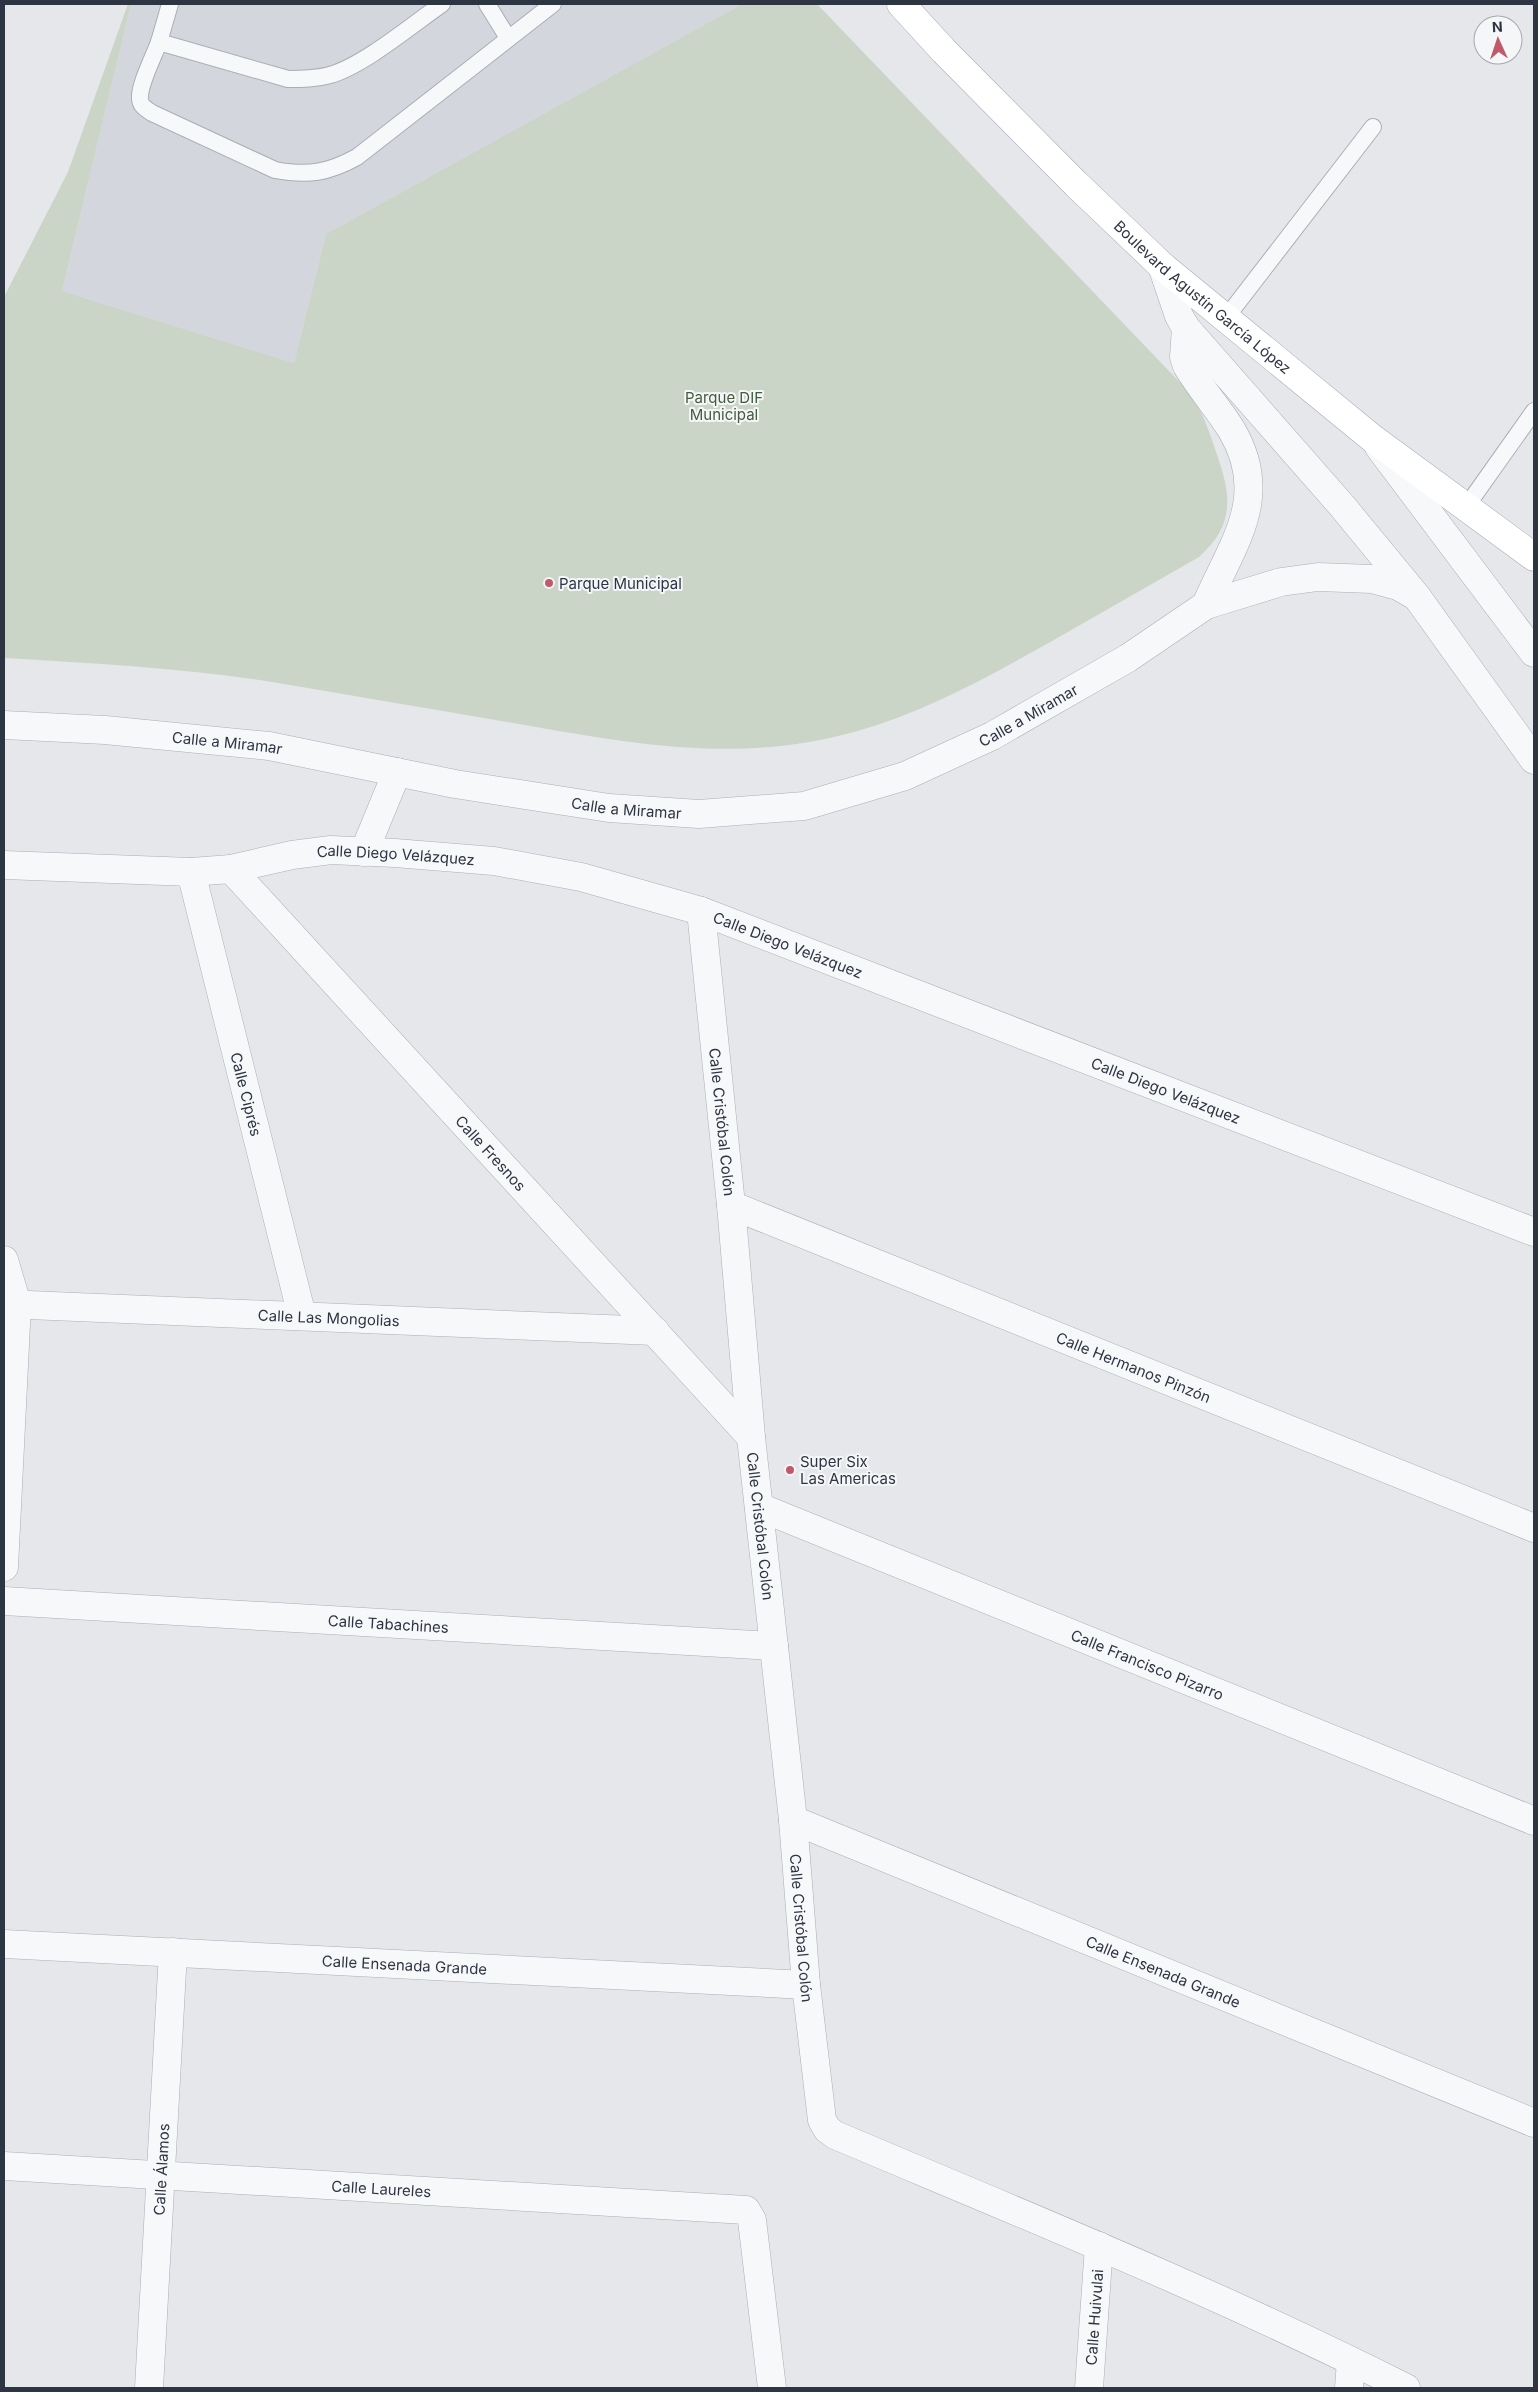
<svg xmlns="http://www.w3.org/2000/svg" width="1538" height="2392" font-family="Inter,sans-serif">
<rect width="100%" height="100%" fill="#e5e7eb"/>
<!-- built -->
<path fill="#d3d6dd" d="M131,4H742L326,234L294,363L62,291Z"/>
<!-- green -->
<path fill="#cad4c7" d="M128,4H131L62,291L294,363L326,234L742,4H817L1192,395C1203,413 1209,431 1216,452C1231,494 1236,524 1199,557C1150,585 1101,613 1052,641C988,677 925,712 854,732C737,764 634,744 519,724C437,710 354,696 272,682C183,668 93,663 4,658V297L68,172Z"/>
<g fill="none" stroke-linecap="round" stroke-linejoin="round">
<defs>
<g id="service">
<path d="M442,4C413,24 363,66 330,75C316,79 302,79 288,79L159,42C154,56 139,85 140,98C140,106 146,109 152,113L275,170C308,176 328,173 357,157L553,4"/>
<path d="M487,4L508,38"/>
<path d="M159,42L170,4"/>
<path d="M1225,319L1373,127"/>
<path d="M1466,507L1534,411"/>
</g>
<g id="minor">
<path d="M1186,328L1184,357L1187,366C1200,388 1218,408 1231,429C1272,497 1232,544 1206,605"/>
<path id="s1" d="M4,725L105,730L269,746L455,784L609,808L699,814L804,806L905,776L992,736L1128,658L1206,605L1281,582L1318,577L1372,579L1398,586L1417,597"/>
<path d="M364,852L397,772"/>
<path id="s2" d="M4,865L191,872L231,869L292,855L331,850L395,853L494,861L581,877L701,911L1534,1232"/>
<path id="s3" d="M231,869L751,1437"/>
<path id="s4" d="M191,872L302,1316"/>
<path id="s5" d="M701,911L731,1205L751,1437L793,1820L806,1985L822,2120L827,2129L835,2135C1027,2216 1220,2294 1406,2388"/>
<path id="s6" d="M731,1205L1534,1528"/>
<path d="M4,1260L17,1304L4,1567"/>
<path id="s7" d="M4,1304L655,1331"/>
<path id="s8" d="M759,1507L1534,1821"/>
<path id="s9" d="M4,1601L774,1646"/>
<path id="s10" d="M793,1820L1534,2123"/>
<path id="s11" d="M4,1944L806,1985"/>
<path id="s12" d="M4,2166L746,2210L752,2220L772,2388"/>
<path id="s13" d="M149,2388L173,1952"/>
<path id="s14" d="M1089,2388L1099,2246"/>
<path d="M1349,2388L1351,2361"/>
</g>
<g id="tertiary">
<path d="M1162,266L1179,316L1186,328L1343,507L1417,597L1534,760"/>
<path d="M1379,447L1534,653"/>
</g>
<g id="primary">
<path id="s15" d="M901,4L944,51L1076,184L1162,266L1372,438L1534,557"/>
</g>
</defs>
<!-- service casing -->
<use href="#service" stroke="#aaaeb5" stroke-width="18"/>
<!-- minor casing -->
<use href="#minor" stroke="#aaaeb5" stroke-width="29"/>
<!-- tertiary casing -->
<use href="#tertiary" stroke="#aaaeb5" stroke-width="29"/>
<!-- primary casing -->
<use href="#primary" stroke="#a5acb5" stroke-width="29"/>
<!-- service -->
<use href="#service" stroke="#f7f8fa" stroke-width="16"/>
<!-- minor -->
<use href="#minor" stroke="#f7f8fa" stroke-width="28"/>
<!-- tertiary -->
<use href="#tertiary" stroke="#f7f8fa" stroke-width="28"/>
<!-- primary -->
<use href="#primary" stroke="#fff" stroke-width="28"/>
</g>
<!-- markers -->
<g fill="#c1596a" stroke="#f4f6f8" stroke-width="2">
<circle cx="549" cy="583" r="5"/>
<circle cx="790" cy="1470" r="5"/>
</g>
<g text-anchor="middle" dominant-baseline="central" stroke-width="4" stroke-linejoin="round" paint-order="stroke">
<!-- street labels -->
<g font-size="15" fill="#2e3542" stroke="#f4f6f8">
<text stroke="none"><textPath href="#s15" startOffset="421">Boulevard Agustín García López</textPath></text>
<text stroke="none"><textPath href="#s1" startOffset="1050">Calle a Miramar</textPath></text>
<text stroke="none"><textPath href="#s1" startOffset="224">Calle a Miramar</textPath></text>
<text stroke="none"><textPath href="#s1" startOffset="629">Calle a Miramar</textPath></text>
<text stroke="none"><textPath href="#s2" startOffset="394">Calle Diego Velázquez</textPath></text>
<text stroke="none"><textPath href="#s2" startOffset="799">Calle Diego Velázquez</textPath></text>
<text stroke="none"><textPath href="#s2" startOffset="1204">Calle Diego Velázquez</textPath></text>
<text stroke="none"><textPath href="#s4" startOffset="229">Calle Ciprés</textPath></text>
<text stroke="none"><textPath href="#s5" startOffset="212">Calle Cristóbal Colón</textPath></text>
<text stroke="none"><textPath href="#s3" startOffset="385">Calle Fresnos</textPath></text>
<text stroke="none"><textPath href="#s7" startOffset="325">Calle Las Mongolias</textPath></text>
<text stroke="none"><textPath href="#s6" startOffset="434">Calle Hermanos Pinzón</textPath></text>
<text stroke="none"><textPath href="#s5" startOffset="618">Calle Cristóbal Colón</textPath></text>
<text stroke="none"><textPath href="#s9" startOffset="385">Calle Tabachines</textPath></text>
<text stroke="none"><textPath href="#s8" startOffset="419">Calle Francisco Pizarro</textPath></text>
<text stroke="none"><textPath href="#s5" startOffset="1022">Calle Cristóbal Colón</textPath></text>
<text stroke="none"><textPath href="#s11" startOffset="401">Calle Ensenada Grande</textPath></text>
<text stroke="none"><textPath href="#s10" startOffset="400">Calle Ensenada Grande</textPath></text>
<text stroke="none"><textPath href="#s13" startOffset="219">Calle Álamos</textPath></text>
<text stroke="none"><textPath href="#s12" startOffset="378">Calle Laureles</textPath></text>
<text stroke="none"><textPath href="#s14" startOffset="71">Calle Huivulai</textPath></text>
</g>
<!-- park labels -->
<g font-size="15" fill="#435c3d" stroke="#f4f6f8">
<text x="724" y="397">Parque DIF<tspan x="724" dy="17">Municipal</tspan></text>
</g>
<!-- poi labels -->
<g font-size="15" fill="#2e3542" stroke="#f4f6f8" text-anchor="start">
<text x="559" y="583">Parque Municipal</text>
<text x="800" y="1461">Super Six<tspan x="800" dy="17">Las Americas</tspan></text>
</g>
</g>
<!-- border -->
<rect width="1538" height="2392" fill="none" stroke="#2e3542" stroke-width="10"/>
<!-- north arrow -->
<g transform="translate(1498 40) rotate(357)"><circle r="24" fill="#f4f6f8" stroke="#a5a9af"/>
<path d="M0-4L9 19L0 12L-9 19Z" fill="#c1596a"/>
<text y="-8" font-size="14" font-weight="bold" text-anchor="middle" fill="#2e3542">N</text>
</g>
</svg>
